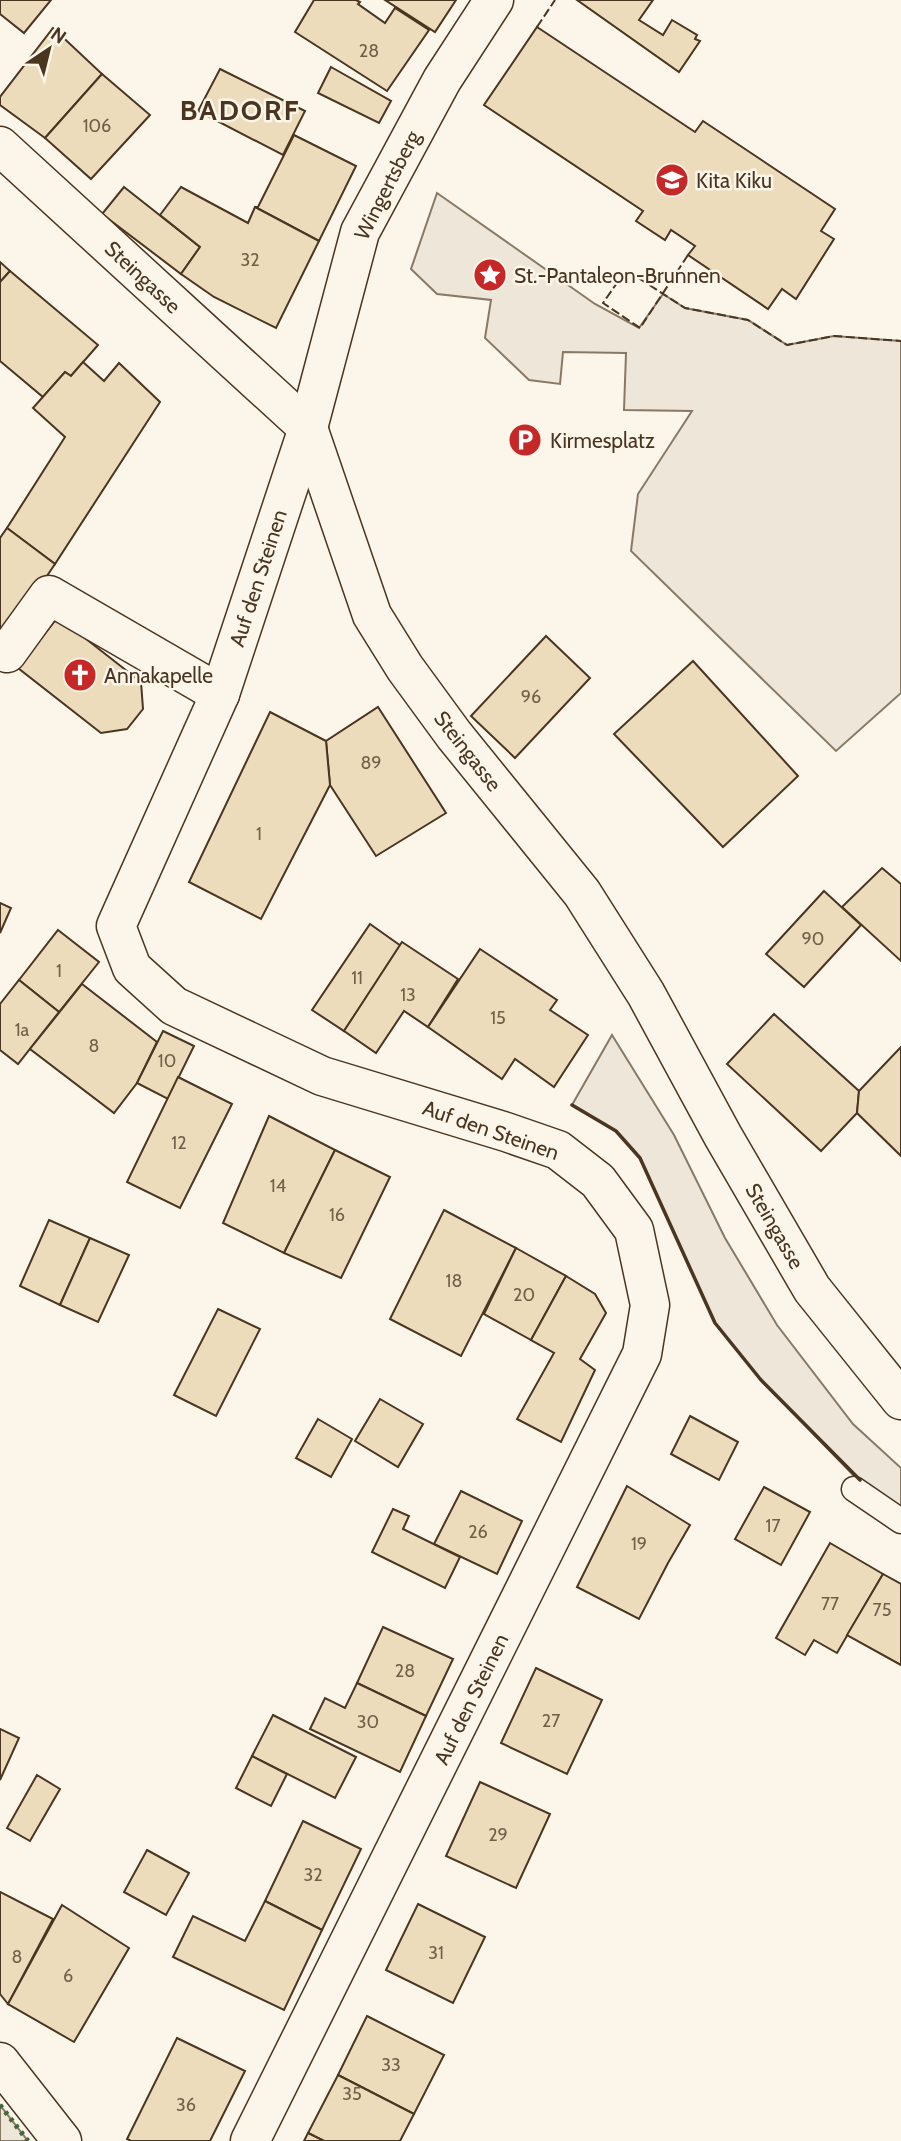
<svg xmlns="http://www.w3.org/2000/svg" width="901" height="2141" font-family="Cabin,sans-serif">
<rect width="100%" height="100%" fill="#fbf6e9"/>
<!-- green -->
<g fill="#ede6d9" stroke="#887966" stroke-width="2">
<path d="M437,193L595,304L639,328L663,294L685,308L748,320L787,345L834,336L901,341V693L836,751L631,551L638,494L692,411L624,410L626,353L563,352L560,384L529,380L485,338L491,300L437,294L411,269Z"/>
<path d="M612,1035L674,1135L725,1238L777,1325L853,1424L901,1468V1507L856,1478L761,1380L715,1323L640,1158L616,1131L572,1105Z"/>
<path d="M0,2105L28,2141H0Z"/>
</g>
<!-- building -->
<g fill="#ecdcbc" stroke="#4a3520" stroke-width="2">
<path d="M0,0H51L24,33L0,14Z"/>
<path d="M314,0H356L360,2L358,4L385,23L395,8L429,30L387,91L295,32Z"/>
<path d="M385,0H456L435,32Z"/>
<path d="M577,0H653L639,20L663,35L672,20L697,35L695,39L700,41L679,72Z"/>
<path d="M537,27L695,132L703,121L835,209L821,231L834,239L796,299L782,289L768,309L688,255L695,246L671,230L665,240L636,221L643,211L484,105Z"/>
<path d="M53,28L102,74L45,138L0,105V97Z"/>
<path d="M331,67L391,101L379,123L318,93Z"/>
<path d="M220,69L305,111L283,155L198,111Z"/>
<path d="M102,74L150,115L91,179L45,138Z"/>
<path d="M294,135L356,166L319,241L255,207H258Z"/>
<path d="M124,187L200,247L181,274L102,214Z"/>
<path d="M181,187L248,223L255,207L319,241L276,328L214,297L181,274L200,247L160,215Z"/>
<path d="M0,262L10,271L0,282Z"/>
<path d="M10,271L98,345L71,376L65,372L43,397L0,361V282Z"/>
<path d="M83,362L104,381L119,363L160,402L55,564L7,528L65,437L33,408L65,372L71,376Z"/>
<path d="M7,528L55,564L0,645V538Z"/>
<path d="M58,617L141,682L143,709L127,729L101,733L18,668Z"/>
<path d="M546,636L590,678L515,758L471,716Z"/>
<path d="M693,661L798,776L723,847L614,734Z"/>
<path d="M378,707L446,813L376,856L330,785L326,741Z"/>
<path d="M270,712L326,741L330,785L261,919L189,882Z"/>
<path d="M882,868L901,884V961L842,907Z"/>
<path d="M824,891L861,925L804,987L766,954Z"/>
<path d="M0,903L11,908L0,933Z"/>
<path d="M370,924L401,946L344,1031L312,1010Z"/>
<path d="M58,930L99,962L59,1012L19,980Z"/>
<path d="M402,942L458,979L428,1027L404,1011L376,1053L344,1031Z"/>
<path d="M480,949L557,1000L550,1010L588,1035L554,1087L515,1059L502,1079L428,1027Z"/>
<path d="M19,980L59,1012L18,1064L0,1050V1004Z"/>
<path d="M82,984L157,1042L137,1083L114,1113L30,1049Z"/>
<path d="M774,1014L859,1091L857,1113L821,1151L727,1064Z"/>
<path d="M163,1031L194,1046L168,1099L137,1083Z"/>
<path d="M901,1047V1156L857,1113L859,1091Z"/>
<path d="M178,1077L232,1104L180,1208L127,1182Z"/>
<path d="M269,1116L335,1150L284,1253L223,1223Z"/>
<path d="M335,1150L390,1177L341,1278L284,1253Z"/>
<path d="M444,1210L516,1248L461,1356L390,1319Z"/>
<path d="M49,1220L90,1238L60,1305L20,1286Z"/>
<path d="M90,1238L129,1255L98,1322L60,1305Z"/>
<path d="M516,1248L566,1276L531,1340L484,1314Z"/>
<path d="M566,1276L595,1294L606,1313L580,1359L595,1370L561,1442L517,1419L554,1353L531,1340Z"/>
<path d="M218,1309L260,1329L216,1416L174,1395Z"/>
<path d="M380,1399L423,1424L398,1467L355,1441Z"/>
<path d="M690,1416L738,1442L719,1480L671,1454Z"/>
<path d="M318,1419L352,1439L331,1477L296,1458Z"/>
<path d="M627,1486L690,1525L668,1563L639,1619L577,1587Z"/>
<path d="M764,1487L810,1512L781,1565L735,1539Z"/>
<path d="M461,1491L522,1521L497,1574L434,1544Z"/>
<path d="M393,1509L409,1516L403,1529L460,1557L445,1588L372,1552Z"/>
<path d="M830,1543L883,1574L837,1653L814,1640L805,1655L776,1638Z"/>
<path d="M883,1574L901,1584V1665L847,1635Z"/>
<path d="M383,1627L453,1659L426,1716L357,1683Z"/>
<path d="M536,1668L602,1700L567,1774L501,1743Z"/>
<path d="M357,1683L426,1716L400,1772L310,1729L325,1698L345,1708Z"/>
<path d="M273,1715L356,1757L335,1798L252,1756Z"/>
<path d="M0,1729L19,1738L0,1780Z"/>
<path d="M252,1756L287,1774L271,1806L236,1788Z"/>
<path d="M37,1775L60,1789L30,1841L7,1828Z"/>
<path d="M480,1782L550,1814L516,1888L446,1856Z"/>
<path d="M303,1821L361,1849L322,1930L265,1901Z"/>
<path d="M147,1850L189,1873L166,1915L124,1892Z"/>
<path d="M0,1892L53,1919L8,2004L0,1994Z"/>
<path d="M265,1901L322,1930L284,2010L173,1957L193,1916L245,1941Z"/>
<path d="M418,1904L485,1937L453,2003L386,1970Z"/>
<path d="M62,1905L129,1948L74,2042L8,2004Z"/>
<path d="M367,2016L444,2055L414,2114L338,2075Z"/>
<path d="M177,2038L245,2071L210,2141H131L127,2139Z"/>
<path d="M338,2075L414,2114L400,2141H324L308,2133Z"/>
<path d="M308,2133L324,2141H304Z"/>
</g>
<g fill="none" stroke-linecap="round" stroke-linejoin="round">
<defs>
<path id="service" d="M854,1489L901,1521"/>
<g id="minor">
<path d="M0,146L308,428L372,615L405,668L454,735L582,893L646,994L723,1136L812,1289L901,1400"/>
<path d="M7,653L49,595L220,694"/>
<path d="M0,2062L62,2141"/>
<path d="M250,2141L642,1354L650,1305L634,1230L598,1181L558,1150L506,1132L322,1076L174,1006L132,968L116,926L220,694L308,428L360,232L442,80L494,0"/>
</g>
</defs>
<!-- service casing -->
<use href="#service" stroke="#4a3520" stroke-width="27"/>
<!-- minor casing -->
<use href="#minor" stroke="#4a3520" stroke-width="41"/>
<!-- service -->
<use href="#service" stroke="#fbf6e9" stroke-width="24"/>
<!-- minor -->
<use href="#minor" stroke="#fbf6e9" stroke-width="38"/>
<!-- hedge -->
<path stroke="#436837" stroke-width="5" stroke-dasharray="3.5 5" stroke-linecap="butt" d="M0,2105L28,2141"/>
<!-- fence -->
<g stroke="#4a3520" stroke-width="2" stroke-dasharray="9 3.5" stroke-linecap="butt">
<path d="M537,27L555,0"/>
<path d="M688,255L640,328L603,303L626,270L685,308L748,320L787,345L834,336L901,341"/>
</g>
<!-- wall -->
<path stroke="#4a3520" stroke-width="3.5" d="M572,1105L616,1131L640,1158L715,1323L761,1380L860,1480"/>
</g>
<!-- icons -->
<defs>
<symbol id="school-disc" viewBox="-11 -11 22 22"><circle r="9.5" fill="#c62828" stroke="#fbf6e9"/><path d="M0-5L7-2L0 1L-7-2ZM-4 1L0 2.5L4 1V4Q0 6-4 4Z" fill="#fff"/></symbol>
<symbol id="sight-disc" viewBox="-11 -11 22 22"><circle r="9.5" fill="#c62828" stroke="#fbf6e9"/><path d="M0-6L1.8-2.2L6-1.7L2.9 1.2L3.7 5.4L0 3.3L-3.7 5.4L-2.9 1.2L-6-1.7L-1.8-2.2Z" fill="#fff"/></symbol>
<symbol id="parking-disc" viewBox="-11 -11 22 22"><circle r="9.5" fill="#c62828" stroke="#fbf6e9"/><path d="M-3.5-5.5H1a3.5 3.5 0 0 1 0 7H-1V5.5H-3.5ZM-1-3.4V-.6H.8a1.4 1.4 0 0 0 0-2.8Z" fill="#fff"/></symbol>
<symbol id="church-disc" viewBox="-11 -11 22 22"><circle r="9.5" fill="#c62828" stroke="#fbf6e9"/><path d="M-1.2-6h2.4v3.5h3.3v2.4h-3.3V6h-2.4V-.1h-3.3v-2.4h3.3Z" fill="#fff"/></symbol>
</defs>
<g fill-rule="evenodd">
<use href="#school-disc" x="653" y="161" width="38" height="38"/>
<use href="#sight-disc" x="471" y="256" width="38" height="38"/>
<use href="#parking-disc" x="506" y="421" width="38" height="38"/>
<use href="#church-disc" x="61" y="656" width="38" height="38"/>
</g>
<g text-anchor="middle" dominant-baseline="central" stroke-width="5" stroke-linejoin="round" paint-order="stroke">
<!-- number labels -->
<g font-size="18" fill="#725f47">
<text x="369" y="51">28</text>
<text x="97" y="126">106</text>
<text x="250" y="260">32</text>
<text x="531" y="697">96</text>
<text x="371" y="763">89</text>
<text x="259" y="834">1</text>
<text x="813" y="939">90</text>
<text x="59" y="971">1</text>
<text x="357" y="978">11</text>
<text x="408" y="995">13</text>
<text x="498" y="1018">15</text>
<text x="22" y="1030">1a</text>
<text x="94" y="1046">8</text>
<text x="167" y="1061">10</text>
<text x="179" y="1143">12</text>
<text x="278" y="1186">14</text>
<text x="337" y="1215">16</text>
<text x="454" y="1281">18</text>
<text x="524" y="1295">20</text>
<text x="773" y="1526">17</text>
<text x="478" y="1532">26</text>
<text x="639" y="1544">19</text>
<text x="830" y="1604">77</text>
<text x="882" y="1610">75</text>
<text x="405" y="1671">28</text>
<text x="551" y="1721">27</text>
<text x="368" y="1722">30</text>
<text x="498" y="1835">29</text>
<text x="313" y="1875">32</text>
<text x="436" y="1953">31</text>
<text x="17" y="1957">8</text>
<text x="68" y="1976">6</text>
<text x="391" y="2065">33</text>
<text x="352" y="2094">35</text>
<text x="186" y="2105">36</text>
</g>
<!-- poi labels -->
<g font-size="21" fill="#4a3520" stroke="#fbf6e9" text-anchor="start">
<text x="696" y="180">Kita Kiku</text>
<text x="514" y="275">St.-Pantaleon-Brunnen</text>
<text x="550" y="440">Kirmesplatz</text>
<text x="104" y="675">Annakapelle</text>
</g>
<!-- street labels -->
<g font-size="21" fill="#4a3520" stroke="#fbf6e9">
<text transform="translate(387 185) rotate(-63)">Wingertsberg</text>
<text transform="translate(143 277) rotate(43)">Steingasse</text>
<text transform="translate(258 578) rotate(-72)">Auf den Steinen</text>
<text transform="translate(468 751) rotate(52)">Steingasse</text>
<text transform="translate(491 1130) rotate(19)">Auf den Steinen</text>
<text transform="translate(775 1226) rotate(60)">Steingasse</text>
<text transform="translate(471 1699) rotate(-64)">Auf den Steinen</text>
</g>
<!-- district labels -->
<g font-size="28" font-weight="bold" letter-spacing="2" fill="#4a3520" stroke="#fbf6e9">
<text x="240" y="110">BADORF</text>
</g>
</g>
<!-- north arrow -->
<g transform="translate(49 49) rotate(35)" stroke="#fbf6e9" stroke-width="5" paint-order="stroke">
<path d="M0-5L12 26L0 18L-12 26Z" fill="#4a3520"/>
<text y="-10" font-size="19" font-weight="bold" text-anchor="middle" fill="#4a3520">N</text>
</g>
</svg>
